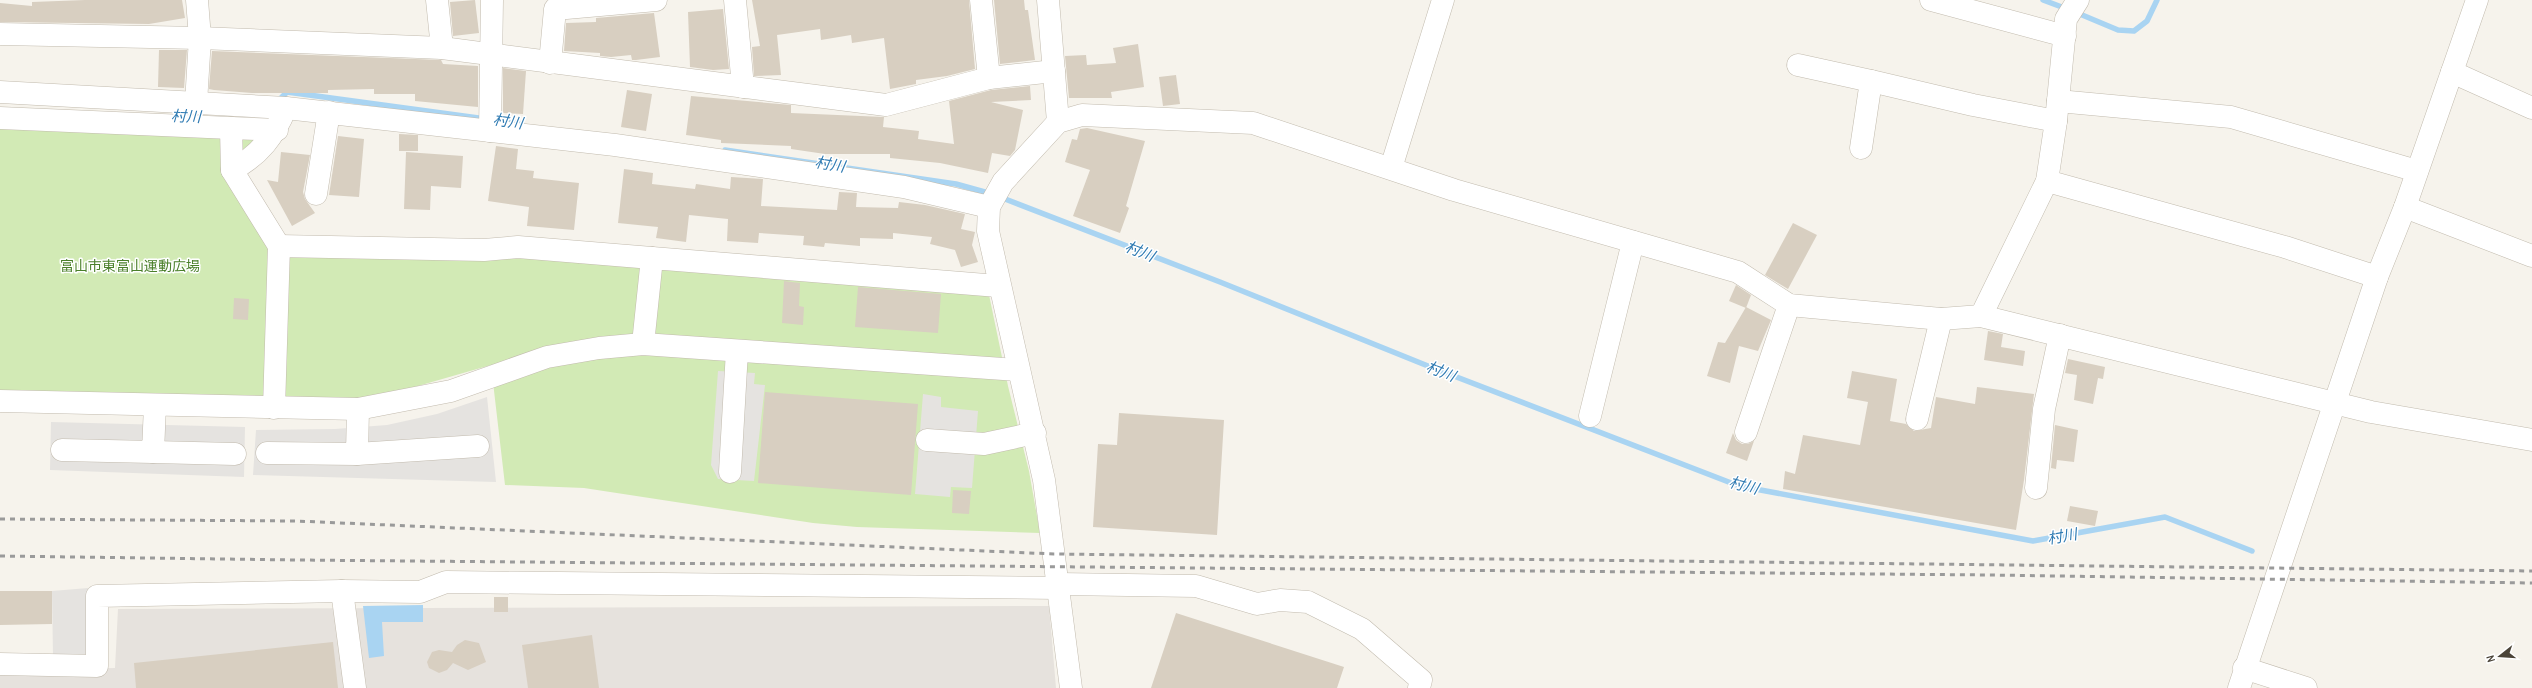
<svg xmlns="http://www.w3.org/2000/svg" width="2532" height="688" font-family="'Archivo Narrow','Noto Sans JP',sans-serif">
<rect width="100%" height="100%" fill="#f6f3ec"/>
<!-- industrial -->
<path fill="#e6e2dd" d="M1049,606L1056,688H0V670L115,668L118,609Z"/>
<!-- green -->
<path fill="#d2eab5" d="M0,124L266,134L236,165L274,254L457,253L988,290L1008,386L1029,471L1040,533L857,527L813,523L584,488L505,485L491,365L404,390L343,401L0,394Z"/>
<!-- parking -->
<g fill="#e5e3e0">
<path d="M718,371L755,373L754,384L765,385L754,481L718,479L711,465Z"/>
<path d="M923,394L941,397V407L978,411L972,488L951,487L950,497L915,494Z"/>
<path d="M487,397L496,482L253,475L256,430L335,429L387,425L437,414Z"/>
<path d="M51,422L245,427L244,477L50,470Z"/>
<path d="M88,588L90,656L53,657L52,591Z"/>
</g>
<!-- water -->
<path fill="#a9d4f2" d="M423,605V622H382L384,656L369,658L363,606Z"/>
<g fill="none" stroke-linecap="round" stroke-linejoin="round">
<!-- stream -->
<g stroke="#a9d4f2" stroke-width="5.5">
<path d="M2043,0L2067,9"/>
<path d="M2075,12L2118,30L2134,31L2147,21L2157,0"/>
<path d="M278,101L287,92L486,119"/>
<path d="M494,120L522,124"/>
<path d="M725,150L956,184L992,194"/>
<path d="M1000,197L1220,282L1428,366L1739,486L2033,541L2165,517L2252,551"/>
</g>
</g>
<!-- building -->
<g fill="#d8cfc1">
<path d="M85,0H182L185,18L149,24L0,22V3L32,6V2Z"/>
<path d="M475,0L479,33L453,36L450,2Z"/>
<path d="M752,0H969L975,69L947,76L916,80V84L890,89L884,38L852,43L851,35L821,40L820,29L777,35L781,75L754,76L752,47L760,46Z"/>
<path d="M994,0H1024L1025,10H1028L1035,60L1000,64Z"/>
<path d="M723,9L729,69L713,70L690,67L688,12Z"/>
<path d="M654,13L660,57L636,60H632L631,55L611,57L600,56V53L564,51L566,23L596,22V18Z"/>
<path d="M1138,44L1144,87L1111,92L1112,98H1069L1065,56L1086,55L1087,65L1116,63L1113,48Z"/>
<path d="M159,50H187L184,88L158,87Z"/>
<path d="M212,51L441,60L443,64L478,66V107L415,101V94H374V89L328,90V93H252L214,90L209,89Z"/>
<path d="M503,68L526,71L523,114L503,113Z"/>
<path d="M1176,75L1180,104L1163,106L1159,77Z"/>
<path d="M1030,86L1031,100L991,102L1023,110L1015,150L1010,156L992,153L988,173L940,163L890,158V154H825L791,149V146L721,143V140L686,135L691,96L791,105V113L884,117L883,127L919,131L918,139L954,144L949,101L991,90Z"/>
<path d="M627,90L652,94L646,131L621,127Z"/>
<path d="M1087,128L1145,141L1126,206L1129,208L1120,233L1073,216L1090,170L1065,162L1072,139L1077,140L1080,129Z"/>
<path d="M399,134L418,135V151H399Z"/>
<path d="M338,136L364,139L359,197L329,195Z"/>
<path d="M496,146L518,149L516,169L534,171L533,178L579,183L574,230L527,226L529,207L488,201Z"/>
<path d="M281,152L310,155L303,192L305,199L315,213L292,226L267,180L278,182Z"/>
<path d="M406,152L463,156L461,188L431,186L430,210L404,209Z"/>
<path d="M624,169L653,173L652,184L695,189L696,184L730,189L731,177L763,179L761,206L837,210L839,192L857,193L856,207L898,208L899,202L925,205L965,214L961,229L975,232L972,245L978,262L961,267L955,250L930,244L932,237L893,233V239L860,238V246L825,243L824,247L803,245L804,236L759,233L758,243L727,241L728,219L689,215L686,242L656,238L658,227L618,223Z"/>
<path d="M1793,223L1817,235L1788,289L1765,275Z"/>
<path d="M784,281L800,283L799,306L804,307L803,325L782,323Z"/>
<path d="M1736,285L1751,295L1746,308L1729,301Z"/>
<path d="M858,287L941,294L938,333L855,327Z"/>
<path d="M234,298L249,299L248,320L233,319Z"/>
<path d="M1746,307L1771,320L1758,351L1739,346L1730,383L1707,376L1718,342L1725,343Z"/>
<path d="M1988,331L2003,334L2001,347L2025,351L2023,366L1984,360Z"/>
<path d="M2068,359L2105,367L2103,379L2098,378L2093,404L2074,400L2077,375L2065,373Z"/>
<path d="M1852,371L1897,379L1890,421L1906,424L1914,431L1931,428L1936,397L1975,404L1977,387L2034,394L2024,480L2016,530L1783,489L1785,471L1795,474L1803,435L1860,445L1868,402L1847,398Z"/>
<path d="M765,392L918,404L911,495L758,483Z"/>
<path d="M1119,413L1224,420L1217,535L1093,527L1098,444L1117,445Z"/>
<path d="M2055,425L2078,430L2074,462L2057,460L2056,469L2051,468Z"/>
<path d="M1733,433L1736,440L1742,444H1748L1754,441L1747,461L1726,453Z"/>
<path d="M953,490L971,491L969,514L952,513Z"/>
<path d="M2070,506L2098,511L2095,526L2067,521Z"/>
<path d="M0,591H52V624L0,625Z"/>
<rect x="494" y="597" width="14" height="15"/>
<path d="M1176,613L1344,667L1337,688H1151Z"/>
<path d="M592,635L599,688H528L522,645Z"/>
<path d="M465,640L479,643L486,662L468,670L453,663L447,670L439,673L429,668L427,662L432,652L439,650L452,652L457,645Z"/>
<path d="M333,642L338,688H136L134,663Z"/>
</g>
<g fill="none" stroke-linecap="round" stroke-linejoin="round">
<defs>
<g id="minor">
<path d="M437,0L442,48"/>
<path d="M735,0L743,87"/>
<path d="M981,0L989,78"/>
<path d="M1048,0L1058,122"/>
<path d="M1931,0L2065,36"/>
<path d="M0,34L200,38L442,48L886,105L989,78L1054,71"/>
<path d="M550,63L555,9L656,0"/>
<path d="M1798,65L1871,81"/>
<path d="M2452,72L2532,108"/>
<path d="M0,92L286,108L615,145L904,187L989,207"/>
<path d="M2058,101L2231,117L2417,171"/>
<path d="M196,103L200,38L197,0"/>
<path d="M0,118L231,128"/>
<path d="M490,131L492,0"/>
<path d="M1861,148L1871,81L1973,105L2056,121"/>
<path d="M1391,168L1443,0"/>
<path d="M232,170L231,128L277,130"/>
<path d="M2047,181L2285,247L2377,277"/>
<path d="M316,194L329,112"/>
<path d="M2405,207L2532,256"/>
<path d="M279,246L232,170C260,155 274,136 286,108"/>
<path d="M1981,316L2047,181L2056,121L2066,19L2078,0"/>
<path d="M643,344L652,258L998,286"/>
<path d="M0,401L358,409L451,391L547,357L599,348L643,344L1018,370"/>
<path d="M274,408L279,246L484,250L518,247L652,258"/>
<path d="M1590,416L1633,242"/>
<path d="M1917,419L1941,319"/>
<path d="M1746,432L1789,305"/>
<path d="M927,440L984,444L1035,433"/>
<path d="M62,450L153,452L155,405"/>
<path d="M153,452L235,454"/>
<path d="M267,453L357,454L358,409"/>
<path d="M357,454L478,446"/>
<path d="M730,472L737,351"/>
<path d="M2036,488L2044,409L2060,335"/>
<path d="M1059,584L1196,586L1257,604L1280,600L1308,602L1362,629L1421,680L1419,688"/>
<path d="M342,591L355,688"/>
<path d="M0,664L97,666V596L342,591L420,592L446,582L1059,588"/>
<path d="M2244,668L2306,688"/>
<path d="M1071,688L1044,480L988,231L989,207L1003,182L1058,122L1082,115L1253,123L1454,190L1738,272L1789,305L1941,319L1981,316L2371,412L2532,440"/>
<path d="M2239,688L2377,277L2405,207L2477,0"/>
</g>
</defs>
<!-- minor casing -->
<use href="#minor" stroke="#c2bbae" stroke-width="23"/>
<!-- minor -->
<use href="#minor" stroke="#fff" stroke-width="22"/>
<!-- rail -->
<g stroke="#9a9a9a" stroke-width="3" stroke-dasharray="5 5" stroke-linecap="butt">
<path d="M0,519L296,521L1054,554L2532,571"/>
<path d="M0,556L297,560L1990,575L2532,583"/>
</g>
</g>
<g text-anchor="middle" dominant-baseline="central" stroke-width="3" stroke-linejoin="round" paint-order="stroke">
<!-- park labels -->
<g font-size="14" fill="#4a7f2a" stroke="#fff">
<text x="130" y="266">富山市東富山運動広場</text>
</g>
<!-- water labels -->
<g font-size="15" font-style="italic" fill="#2e7ab2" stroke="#fff">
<text transform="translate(186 116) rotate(2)">村川</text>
<text transform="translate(508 121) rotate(8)">村川</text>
<text transform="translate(830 164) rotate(9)">村川</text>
<text transform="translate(1140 251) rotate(22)">村川</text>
<text transform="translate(1441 371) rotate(21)">村川</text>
<text transform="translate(1744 485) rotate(15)">村川</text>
<text transform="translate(2062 536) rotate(-10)">村川</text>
</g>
</g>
<!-- north arrow -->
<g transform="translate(2500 656) rotate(253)" stroke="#ffffff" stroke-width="3" paint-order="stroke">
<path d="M0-3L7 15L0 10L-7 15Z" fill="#4b4439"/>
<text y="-6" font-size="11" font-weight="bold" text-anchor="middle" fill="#4b4439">N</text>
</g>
</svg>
